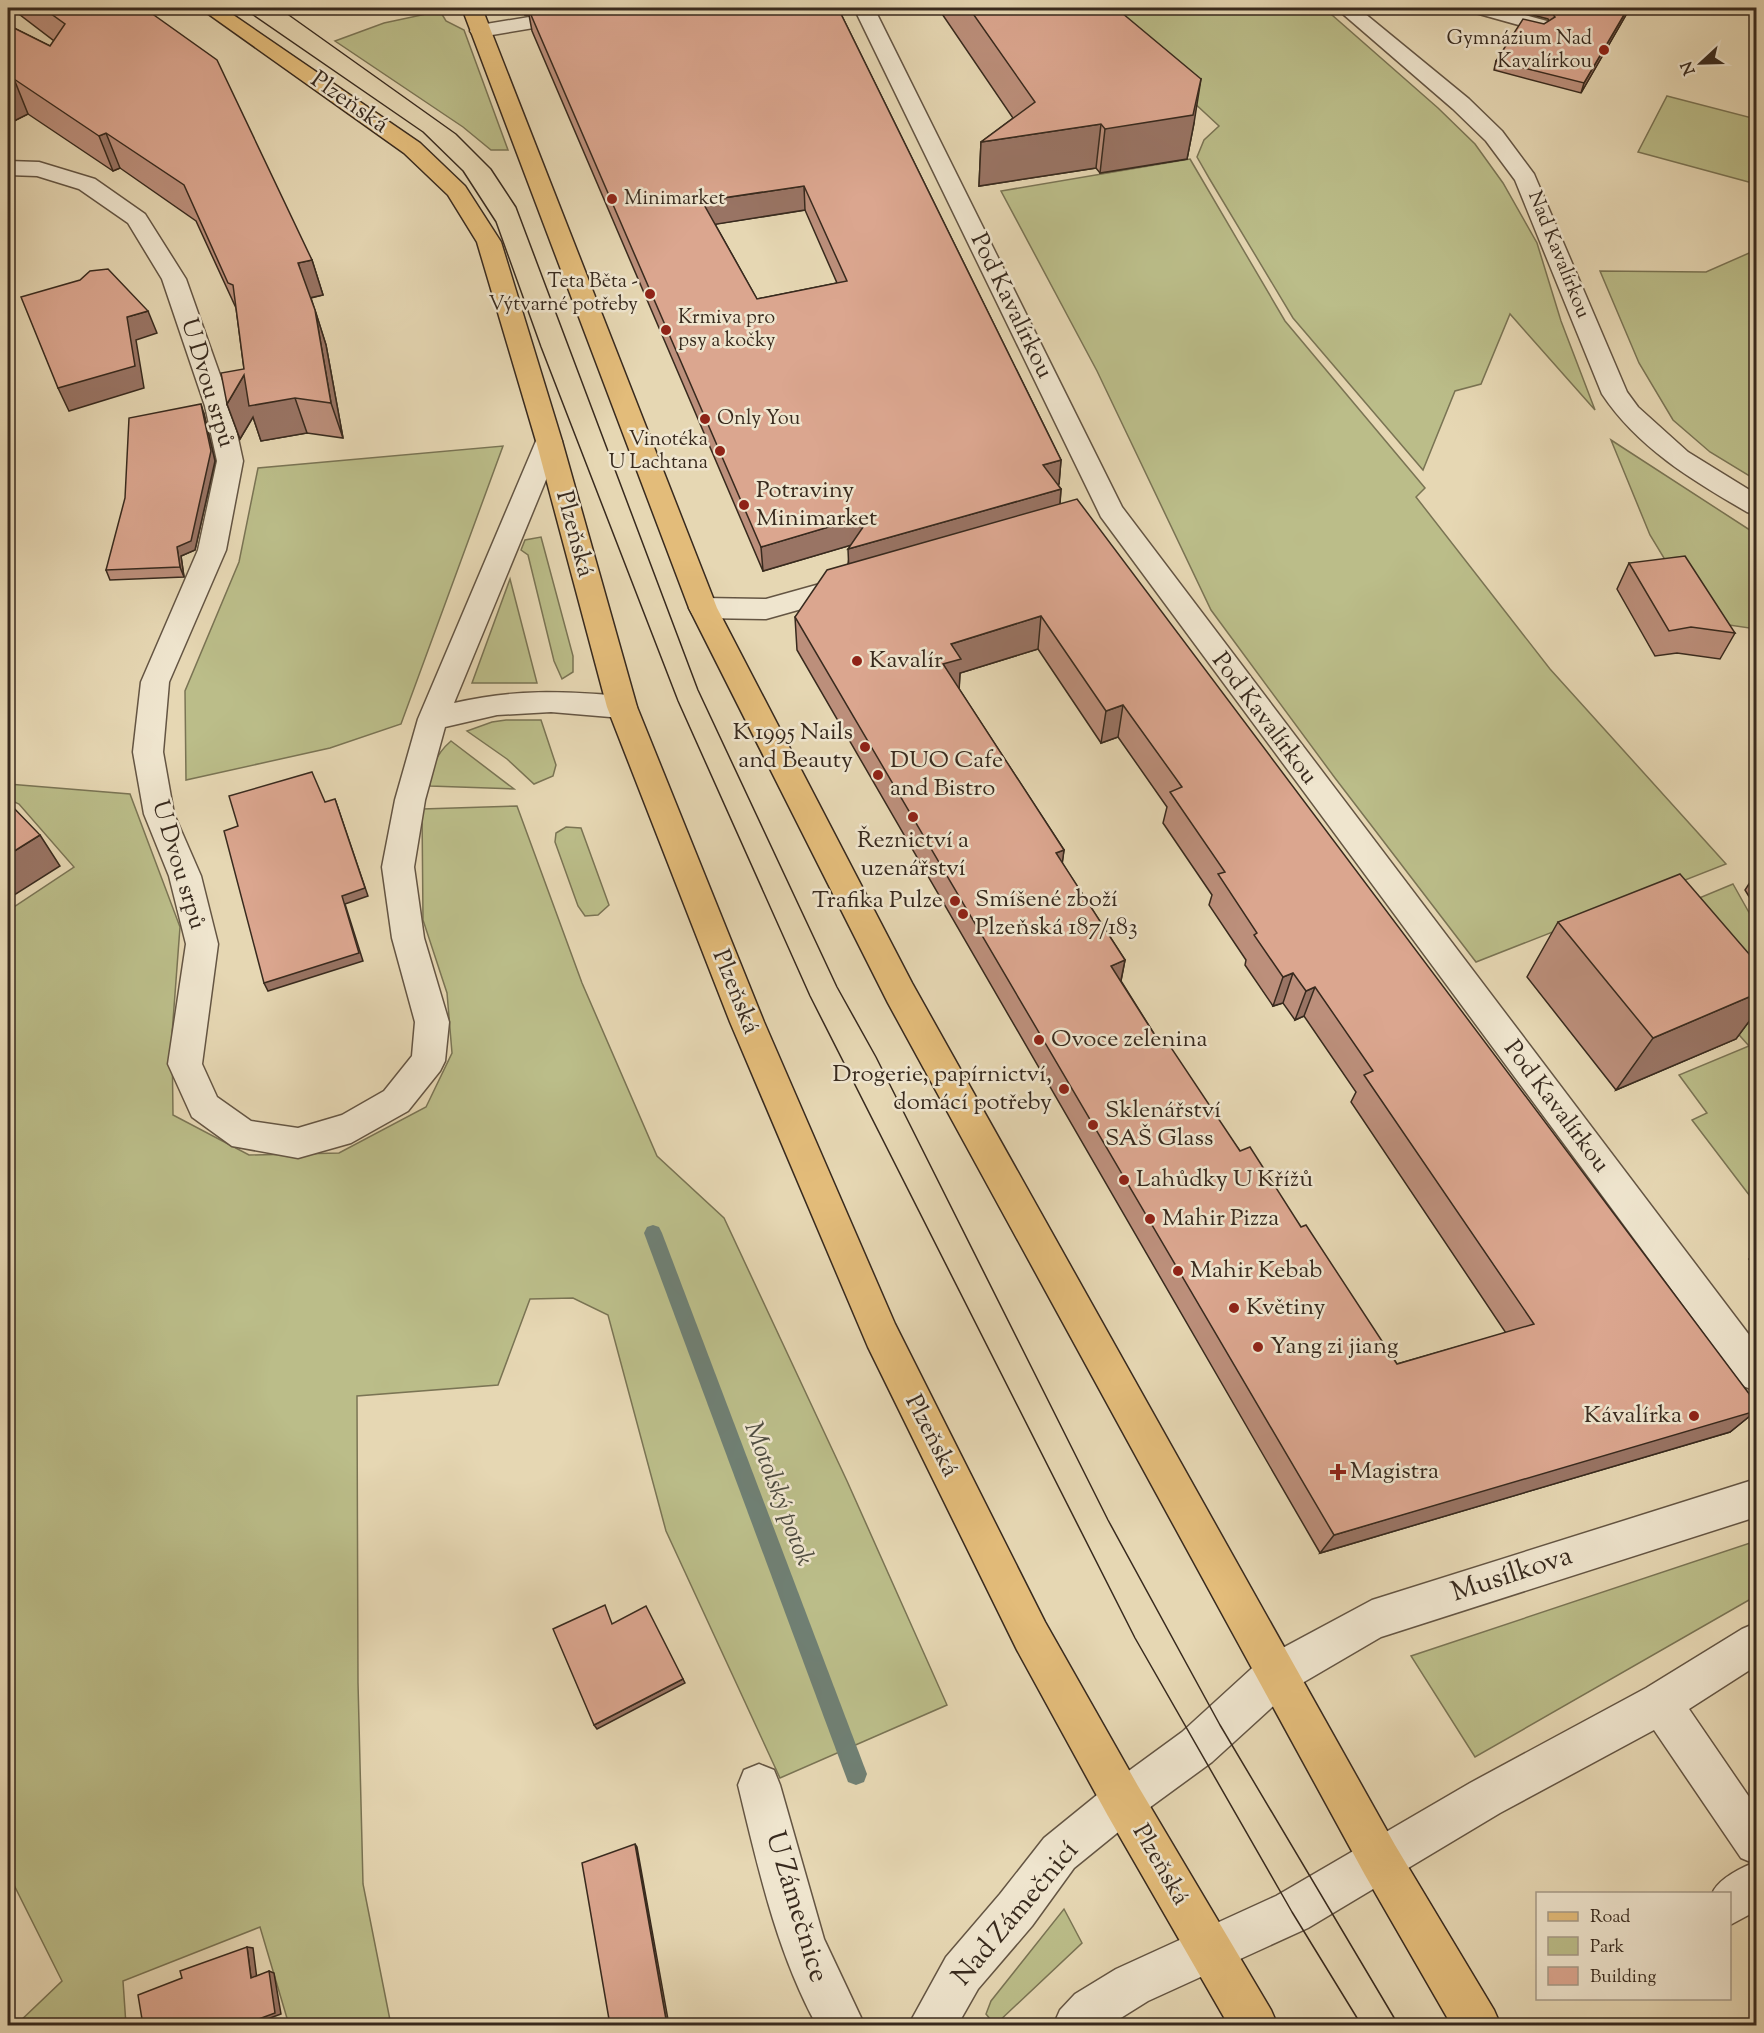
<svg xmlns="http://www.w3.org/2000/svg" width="1764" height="2033" font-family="'Sorts Mill Goudy',serif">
<rect width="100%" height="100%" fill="#e6d7b3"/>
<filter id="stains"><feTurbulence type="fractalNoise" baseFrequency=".00333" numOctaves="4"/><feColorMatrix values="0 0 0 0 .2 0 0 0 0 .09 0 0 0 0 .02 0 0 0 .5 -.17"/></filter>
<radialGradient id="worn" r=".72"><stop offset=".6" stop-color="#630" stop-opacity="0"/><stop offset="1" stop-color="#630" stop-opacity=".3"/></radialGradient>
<!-- green -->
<g fill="#bbbd89" stroke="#7a7454" stroke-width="1.5">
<path d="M1092,8H1324L1438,108L1475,144L1503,183L1537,243L1561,321L1595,410L1510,314L1481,384L1455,391L1423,470L1293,318L1209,178L1197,157L1204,140L1219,126Z"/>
<path d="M440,11L446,21L464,30L508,150H491L463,127L335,41L384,23Z"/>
<path d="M1667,96L1756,119V184L1638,152Z"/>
<path d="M1190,159L1285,321L1425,488L1416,497L1550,669L1726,864L1476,962L1335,778L1211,610L1097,371L1001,191Z"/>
<path d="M1756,250V480L1710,452L1673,420L1639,363L1600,271L1706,272Z"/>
<path d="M1611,440L1756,534V629L1702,621L1650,535Z"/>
<path d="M503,446L401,724L330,748L186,780L185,691L239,562L258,468Z"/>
<path d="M541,537L573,656V672L562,679L554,661L528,555L521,550L525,540Z"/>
<path d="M510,579L537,683H472Z"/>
<path d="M506,720H541L556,765L553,776L534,784L507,759L467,731L492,722Z"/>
<path d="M451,741L514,789L430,786C430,767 437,753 451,741Z"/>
<path d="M8,784L130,794L180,927L172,1034L173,1115L249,1155L339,1153L426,1107L452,1053L447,993L423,920L422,809L517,806L582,983L657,1156L724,1218L847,1481L947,1705L780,1778L666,1531L608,1315L573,1298L530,1299L498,1385L357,1396L358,1683L363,1884L391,2025H289L260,1927L123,1981L126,2025H16L62,1981L8,1873V911L74,867L19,804L8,799Z"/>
<path d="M566,827L581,828L609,905L598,915L585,916L578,906L555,842L556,833Z"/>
<path d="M1733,884L1756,925V1204L1692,1120L1707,1113L1679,1075L1749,1046L1639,923Z"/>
<path d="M1756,1541V1596L1475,1757L1411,1656Z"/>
<path d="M1064,1909L1082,1943L995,2025L986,2014L991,2001Z"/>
</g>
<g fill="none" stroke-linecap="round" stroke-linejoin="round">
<!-- stream -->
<path fill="#708074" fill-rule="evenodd" d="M653,1225L659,1227L662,1233L867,1774L864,1782L856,1785L848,1782L845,1774L644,1233L647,1227Z"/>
<defs>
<g id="minor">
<path d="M584,8H628L625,12L618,14L480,37L473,35L470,31L473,27L480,25Z"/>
<path d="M854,8H874L1122,507L1756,1344V1391L1743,1386L1101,517Z"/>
<path d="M1336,8H1358L1469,99L1502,131L1534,174L1627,392L1638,407L1688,452L1756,494V515L1747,512C1692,480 1638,448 1602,394L1515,180L1486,141L1453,109Z"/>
<path d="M1469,8H1500L1547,21L1550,25L1547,29L1540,31L1472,12Z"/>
<path d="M8,161L39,162L95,179L145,214L186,279L231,406L243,461L226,550L169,682L163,752L174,814L201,876L218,944L202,1064L217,1097L251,1121L298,1128L342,1115L384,1091L412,1056L415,1022L392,938L382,867L395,800L418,719L536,441L540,435L549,433L558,435L562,441L454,703C515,689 560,691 622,696L632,699L637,707L632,715L622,718L551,712L497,715L445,727L425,800L414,867L424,938L449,1022L445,1061L440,1071L408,1111L351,1143L298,1158L232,1146L192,1117L168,1064L186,944L169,876L144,814L133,752L141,682L198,550L217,461L205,406L162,279L128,223L79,189L37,176L8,175Z"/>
<path d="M852,575L862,578L866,585L862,592L766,619L703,618L693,615L689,608L693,601L703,598L766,599Z"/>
<path d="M1756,1479V1517L1381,1637L1292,1689L1212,1762L1138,1816L1074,1868L1032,1926L978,1989L957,2026H908L946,1957L1000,1894L1044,1838L1108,1786L1182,1732L1262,1659L1372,1600Z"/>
<path d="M1756,1623V1666L1689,1709L1756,1807V1911L1730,1925V1894H1712C1718,1879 1739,1869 1753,1863L1741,1858L1654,1730L1500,1813L1308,1928L1148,2001L1108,2026H1053L1060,2010L1075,1994L1116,1969L1276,1896L1470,1783L1646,1688L1742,1629Z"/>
<path d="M759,1764L774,1770L780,1785L824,1939L865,2026H817C776,1951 758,1867 738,1785L744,1770Z"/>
</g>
<g id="major">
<path d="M200,8H223L420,143L465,186L501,242L562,441L637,707L764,1022L895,1324L1045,1622L1138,1786L1271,2010L1278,2026H1229L1108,1816L1017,1650L868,1347L730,1022L607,707L536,441L477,242L448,195L404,153Z"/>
<path d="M462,8H482L717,608L912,983L1395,1845L1494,2010L1501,2026H1452L1365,1875L888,1003L689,608Z"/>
</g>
</defs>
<!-- minor casing -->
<use href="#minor" stroke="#645543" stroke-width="3"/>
<!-- major casing -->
<use href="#major" stroke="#382a1e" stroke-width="3"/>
<!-- minor -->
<use href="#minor" fill="#efe5ce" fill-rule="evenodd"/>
<!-- major -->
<use href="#major" fill="#e3bc7a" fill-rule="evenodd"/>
<!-- tram -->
<g stroke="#382a1e" stroke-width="1.5">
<path d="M243,8L423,132L463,171L496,222L541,347L678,701L810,996L1135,1638L1292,1912L1362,2026"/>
<path d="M279,8L456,134L491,169L516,207L698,690L837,987L876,1057L1108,1520L1220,1725L1399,2026"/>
</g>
</g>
<!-- wall -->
<g fill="#bc8f7b" stroke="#382a1e" stroke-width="1.5" fill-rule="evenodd">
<path d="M11,8H144L312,260L323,295L311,298L326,345L343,438L307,433L261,441L253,417L240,439L227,404L244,369L236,308L196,221L120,168L113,171L28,114L8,124V25L50,46L54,41Z"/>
<path d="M523,8H838L1061,460L1059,484L1058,485L1061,489L1060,504L1756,1403V1411L1730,1432L1320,1553L797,650L795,617L848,564L851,545L763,571L532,31L529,15H525ZM805,210L837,283L757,299L715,224ZM1038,649L1101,743L1118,737L1167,807L1163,823L1212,895L1209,905L1246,960L1245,965L1273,1006L1283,1003L1295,1020L1304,1016L1356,1092L1351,1102L1506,1333L1397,1364L1301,1227L1240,1151L1163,1048L1121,981L1125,960L1062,863L1064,850L959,689L960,673Z"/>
<path d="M938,8H1116L1194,123L1187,159L1100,173L1096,168L979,186L981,142L1013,118Z"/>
<path d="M1531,8H1630L1581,93L1494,70L1496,61L1549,21L1548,19L1529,14Z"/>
<path d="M204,414L215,461L195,550L181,556L184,577L110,580L106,570Z"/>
<path d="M1629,563L1735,633L1720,659L1677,653L1655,656L1617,589Z"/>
<path d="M1756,873V908L1745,890Z"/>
<path d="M1558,922L1756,962V1012L1736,1039L1616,1090L1527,977Z"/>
<path d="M1756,1251V1269L1749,1259Z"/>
</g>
<!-- shaded-wall -->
<g fill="#997464" stroke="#382a1e" stroke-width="1.5">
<path d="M524,8H528L529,15H525Z"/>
<path d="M1628,8H1630L1581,93L1584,83Z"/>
<path d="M14,79L28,114L8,124V82Z"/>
<path d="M1201,79L1194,123L1187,159L1100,173L1105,129Z"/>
<path d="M1101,124L1096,168L979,186L981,142Z"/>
<path d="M106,133L120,168L113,171L99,136Z"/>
<path d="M804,186L805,210L705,226L702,201Z"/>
<path d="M312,260L323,295L309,298L298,263Z"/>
<path d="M315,310L326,345L343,438L331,403Z"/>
<path d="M148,311L157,333L136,340L144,388L69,411L58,388L127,317Z"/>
<path d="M244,375L295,398L307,433L261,441L253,417L240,439L227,404Z"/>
<path d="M201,404L204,414L215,461L195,550L181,556L184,577L180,567L177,547Z"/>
<path d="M1061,460L1059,484L1041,490L1043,465Z"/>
<path d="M1061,489L1059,514L849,573L848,549Z"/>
<path d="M872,514V539L763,571L761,547Z"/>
<path d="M1041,616L1038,649L960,673L959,692L943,664L951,644Z"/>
<path d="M1123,705L1118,737L1101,743L1106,711Z"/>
<path d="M335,799L368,896L345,904L363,961L268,991L264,983L342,896Z"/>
<path d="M40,835L60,866L8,899V855Z"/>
<path d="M1064,850L1060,881L1056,853Z"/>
<path d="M1125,960L1119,990L1111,966Z"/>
<path d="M1293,973L1283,1003L1273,1006L1283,977Z"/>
<path d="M1315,987L1304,1016L1295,1020L1306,991Z"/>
<path d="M1756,994V1012L1736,1039L1616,1090L1653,1038Z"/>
<path d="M1756,1408V1410L1754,1412L1756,1411L1730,1432L1320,1553L1334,1535Z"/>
<path d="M683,1679L685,1683L597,1729L594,1725Z"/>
<path d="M635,1844L637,1847L669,2025H667Z"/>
<path d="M247,1947L253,1948L257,1979L251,1978Z"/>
<path d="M269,1971L274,1973L281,2014L262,2021L263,2025H257L256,2020Z"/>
</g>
<!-- building -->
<g fill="#dba68f" stroke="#382a1e" stroke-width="1.5" fill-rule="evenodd">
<path d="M43,8H144L217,60L312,260L298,263L315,310L331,403L295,398L249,406L244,375L227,404L221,373L244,369L233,285L228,283L184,185L106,133L99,136L14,79L8,82V25L50,46L65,24Z"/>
<path d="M528,8H838L1061,460L1043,465L1061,489L848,549L872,514L761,547ZM804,186L847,281L757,299L702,201Z"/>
<path d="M969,8H1116L1201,79L1193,115L1105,129L1101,124L981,142L1035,102Z"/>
<path d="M1543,8H1628L1584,83L1496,61L1523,19L1544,24L1555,17L1550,10Z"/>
<path d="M108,269L148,311L127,317L135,366L58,388L21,297L80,280L90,271Z"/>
<path d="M201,404L211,451L191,541L177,547L180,567L106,570L125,498L129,418Z"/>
<path d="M1077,499L1756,1403V1408L1754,1409L1756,1411L1334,1535L795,617L827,570ZM1041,616L1106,711L1123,705L1182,787L1170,792L1225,872L1218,874L1257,933L1254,935L1283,977L1293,973L1306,991L1315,987L1373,1071L1364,1075L1534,1324L1397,1364L1306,1225L1301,1227L1250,1147L1240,1151L1170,1046L1163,1048L1111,966L1125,960L1056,853L1064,850L943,664L961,659L951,644Z"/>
<path d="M1685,556L1735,633L1691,627L1669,631L1629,563Z"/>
<path d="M312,772L325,802L335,799L365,888L342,896L359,953L264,983L224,831L238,826L229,796Z"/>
<path d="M8,802L40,835L8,855Z"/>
<path d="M1680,874L1756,962V994L1653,1038L1558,922Z"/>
<path d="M605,1605L612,1624L646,1606L683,1679L594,1725L553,1629Z"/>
<path d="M635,1844L667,2025H610L582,1863Z"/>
<path d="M247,1947L251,1978L269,1971L275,2013L256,2020L257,2025H143L138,1995L182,1978L180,1971Z"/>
</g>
<!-- markers -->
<g fill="#8f2418" stroke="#efe5ce" stroke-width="2">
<circle cx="1604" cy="50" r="6"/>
<circle cx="612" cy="199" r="6"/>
<circle cx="650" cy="294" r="6"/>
<circle cx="666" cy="330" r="6"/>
<circle cx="705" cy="419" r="6"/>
<circle cx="720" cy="451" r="6"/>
<circle cx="744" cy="505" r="6"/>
<circle cx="857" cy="661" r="6"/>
<circle cx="865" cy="747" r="6"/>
<circle cx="878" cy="775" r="6"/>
<circle cx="913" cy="817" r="6"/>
<circle cx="955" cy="901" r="6"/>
<circle cx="963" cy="914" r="6"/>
<circle cx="1039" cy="1040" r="6"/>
<circle cx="1064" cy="1089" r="6"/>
<circle cx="1093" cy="1125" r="6"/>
<circle cx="1124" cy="1180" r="6"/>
<circle cx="1150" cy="1219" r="6"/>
<circle cx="1178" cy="1271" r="6"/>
<circle cx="1234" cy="1308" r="6"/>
<circle cx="1258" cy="1347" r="6"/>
<circle cx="1694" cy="1416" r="6"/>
<path d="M1335 1463h6v6h6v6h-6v6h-6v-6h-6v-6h6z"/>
</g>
<g text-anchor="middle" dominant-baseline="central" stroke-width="5" stroke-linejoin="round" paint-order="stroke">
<!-- far-poi labels -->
<g font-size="20" fill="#382a1e" stroke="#efe5ce" text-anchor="end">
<text x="1592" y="39">Gymnázium Nad<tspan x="1592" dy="23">Kavalírkou</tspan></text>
<text x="624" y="199" text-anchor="start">Minimarket</text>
<text x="638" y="282">Teta Běta -<tspan x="638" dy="23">Výtvarné potřeby</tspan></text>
<text x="678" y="318" text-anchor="start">Krmiva pro<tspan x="678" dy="23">psy a kočky</tspan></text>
<text x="717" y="419" text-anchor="start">Only You</text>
<text x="708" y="440">Vinotéka<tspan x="708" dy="23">U Lachtana</tspan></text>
</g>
<!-- far-street labels -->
<g font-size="20" fill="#382a1e" stroke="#efe5ce">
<text transform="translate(1558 255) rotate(68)">Nad Kavalírkou</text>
</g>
<!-- street labels -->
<g font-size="24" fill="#382a1e" stroke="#efe5ce">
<text transform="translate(349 103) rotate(35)">Plzeňská</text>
<text transform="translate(1011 306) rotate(64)">Pod Kavalírkou</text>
<text transform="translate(207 383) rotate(73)">U Dvou srpů</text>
<text transform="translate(574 534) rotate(75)">Plzeňská</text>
<text transform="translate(1264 719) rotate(53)">Pod Kavalírkou</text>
<text transform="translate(178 865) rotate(73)">U Dvou srpů</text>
<text transform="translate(735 992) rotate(68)">Plzeňská</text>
<text transform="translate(1556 1107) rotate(53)">Pod Kavalírkou</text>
<text transform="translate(931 1436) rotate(63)">Plzeňská</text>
<text transform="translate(1160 1865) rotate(60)">Plzeňská</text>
</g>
<!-- poi labels -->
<g font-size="24" fill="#382a1e" stroke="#efe5ce" text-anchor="start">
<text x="756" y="491">Potraviny<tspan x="756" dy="28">Minimarket</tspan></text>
<text x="869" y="661">Kavalír</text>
<text x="853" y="733" text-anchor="end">K 1995 Nails<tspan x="853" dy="28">and Beauty</tspan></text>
<text x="890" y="761">DUO Cafe<tspan x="890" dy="28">and Bistro</tspan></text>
<text x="913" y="841" text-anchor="middle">Řeznictví a<tspan x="913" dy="28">uzenářství</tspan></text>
<text x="975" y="900">Smíšené zboží<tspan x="975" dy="28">Plzeňská 187/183</tspan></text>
<text x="943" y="901" text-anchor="end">Trafika Pulze</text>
<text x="1051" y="1040">Ovoce zelenina</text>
<text x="1052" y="1075" text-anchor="end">Drogerie, papírnictví,<tspan x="1052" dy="28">domácí potřeby</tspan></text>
<text x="1105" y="1111">Sklenářství<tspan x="1105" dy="28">SAŠ Glass</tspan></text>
<text x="1136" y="1180">Lahůdky U Křížů</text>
<text x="1162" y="1219">Mahir Pizza</text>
<text x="1190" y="1271">Mahir Kebab</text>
<text x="1246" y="1308">Květiny</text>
<text x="1270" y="1347">Yang zi jiang</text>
<text x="1682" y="1416" text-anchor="end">Kávalírka</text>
<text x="1350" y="1472">Magistra</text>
</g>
<!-- water labels -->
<g font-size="26" font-style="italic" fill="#504e42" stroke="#efe5ce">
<text transform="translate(778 1494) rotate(69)">Motolský potok</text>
</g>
<!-- near-street labels -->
<g font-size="28" fill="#382a1e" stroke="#efe5ce">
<text transform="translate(1512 1575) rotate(-18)">Musílkova</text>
<text transform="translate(796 1907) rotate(73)">U Zámečnice</text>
<text transform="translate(1016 1914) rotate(-50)">Nad Zámečnicí</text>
</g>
</g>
<!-- margin -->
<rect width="1764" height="2033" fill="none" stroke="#e6d7b3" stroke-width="30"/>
<rect x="9" y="9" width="1746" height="2015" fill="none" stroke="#382a1e" stroke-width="3"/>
<rect x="15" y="15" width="1734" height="2003" fill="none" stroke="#382a1e" stroke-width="1.5"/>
<!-- legend -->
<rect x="1536" y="1892" width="195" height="108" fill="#efe5ce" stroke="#a69a88" stroke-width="1.5"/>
<rect x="1548" y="1912" width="30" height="9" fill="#e3bc7a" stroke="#a69a88" stroke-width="1.5"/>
<text x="1590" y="1922" font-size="18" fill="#382a1e">Road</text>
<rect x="1548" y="1937" width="30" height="18" fill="#bbbd89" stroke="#a69a88" stroke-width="1.5"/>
<text x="1590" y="1952" font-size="18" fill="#382a1e">Park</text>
<rect x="1548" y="1967" width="30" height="18" fill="#dba68f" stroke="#a69a88" stroke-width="1.5"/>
<text x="1590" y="1982" font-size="18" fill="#382a1e">Building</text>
<!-- north arrow -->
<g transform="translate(1701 63) rotate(248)" stroke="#efe5ce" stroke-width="4.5" paint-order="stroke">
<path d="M0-4.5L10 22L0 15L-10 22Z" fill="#382a1e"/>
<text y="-9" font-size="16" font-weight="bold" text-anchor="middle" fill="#382a1e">N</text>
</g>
<rect width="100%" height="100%" filter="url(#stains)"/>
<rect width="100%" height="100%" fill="url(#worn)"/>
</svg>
